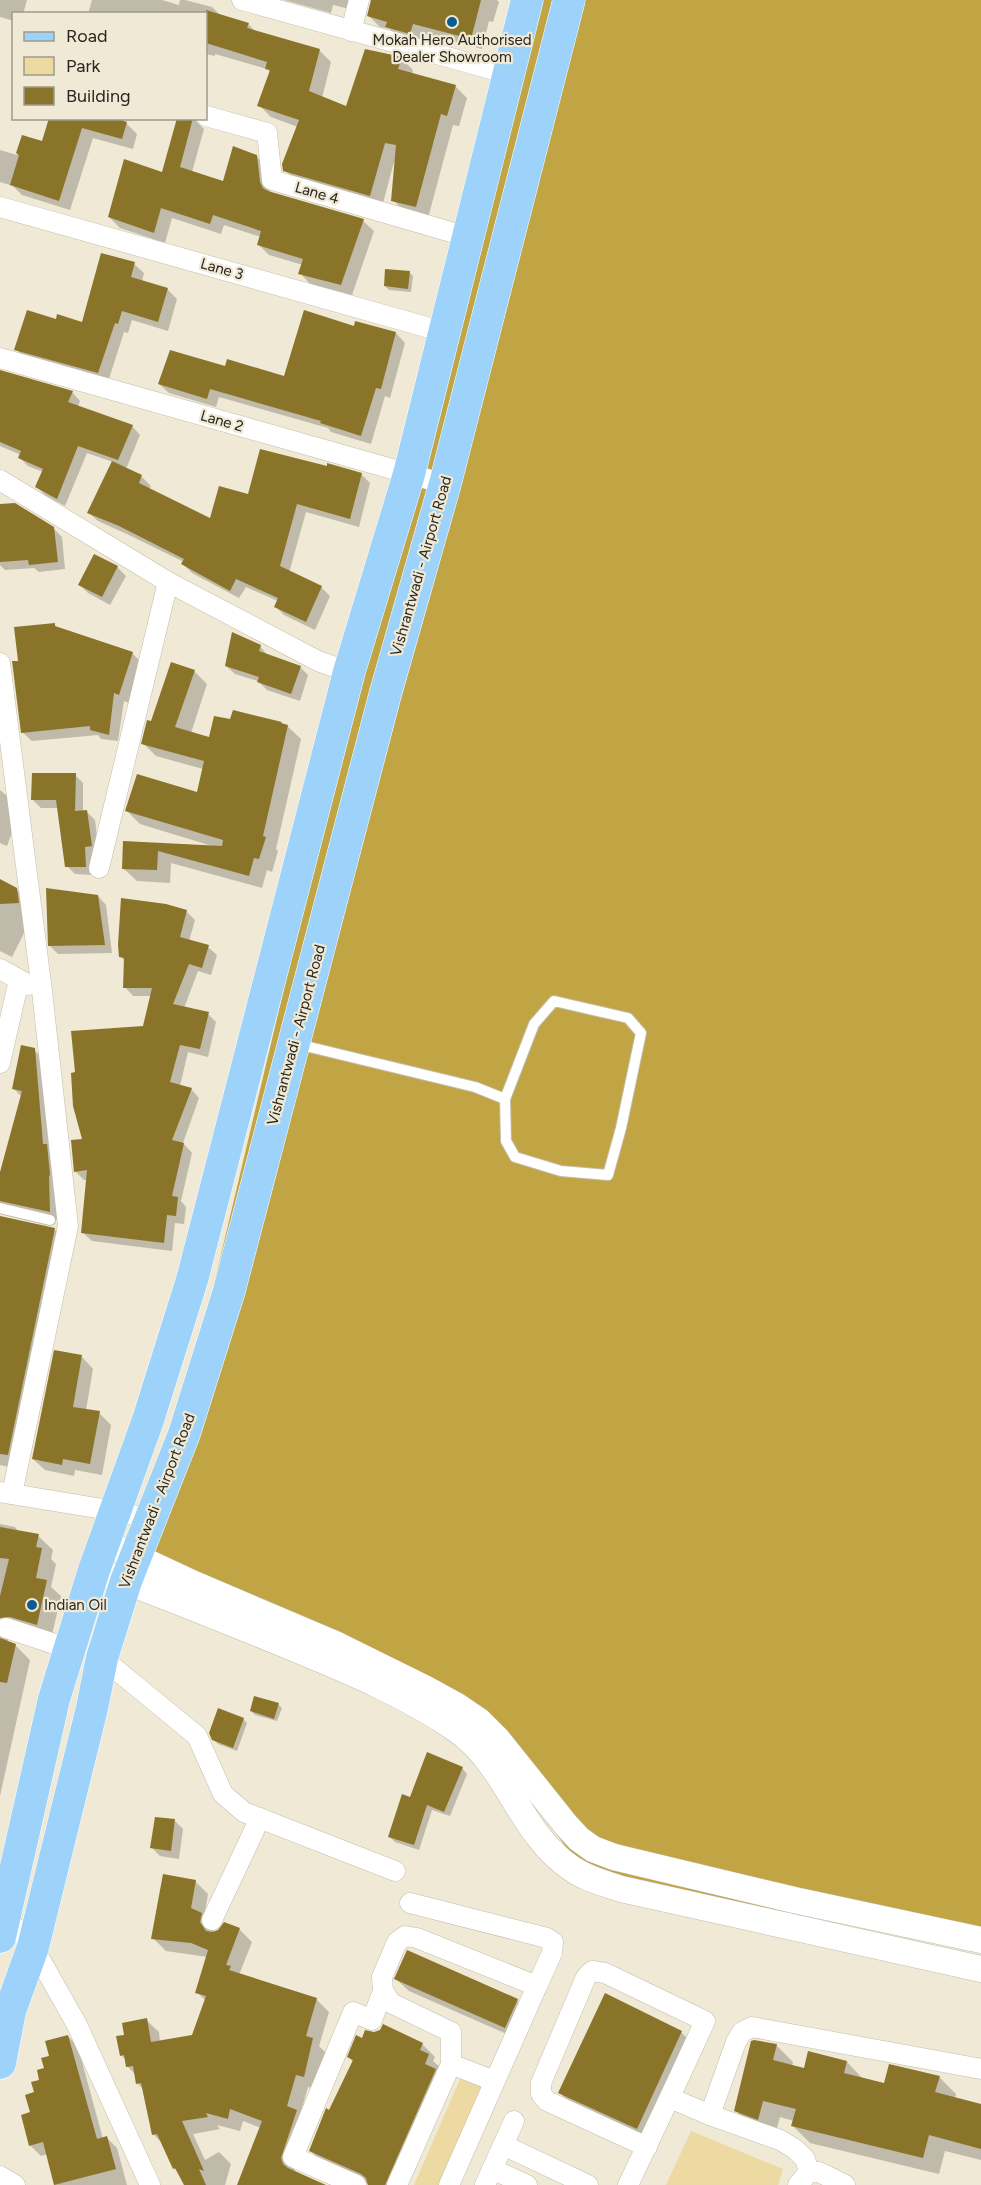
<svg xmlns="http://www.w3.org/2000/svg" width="981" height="2185" font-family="Figtree,sans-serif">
<rect width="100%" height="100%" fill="#efe9d5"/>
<!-- green -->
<g fill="#ecdaa2">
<path d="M468,2061L504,2077L458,2185H414Z"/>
<path d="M691,2131L783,2169L778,2185H666Z"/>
</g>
<!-- forest -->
<path fill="#c1a443" d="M518,0H981V1946L589,1879L496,1750L149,1559Z"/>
<!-- shadow -->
<g fill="#0003">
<path d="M0,0H27L23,14H14V21L0,17Z"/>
<path d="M92,0H162L179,5L180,0H185L212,7L221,16L248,24L256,32L319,50L331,62L322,98L347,108L401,58L413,70L412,74L455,86L467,98L459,126L453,125L428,218L405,212L393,200L396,162H394L382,207L297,182L285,170L298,127L271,117L259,105L270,72L267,69L215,54V56L206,54V14H88Z"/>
<path d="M284,0H368L357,11L333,5L331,13Z"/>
<path d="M372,0H497L499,2L493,22L489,21L482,49L424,34L420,44L398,38L390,29L380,27L369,16Z"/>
<path d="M51,118L126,123L137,134L133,149L93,138L70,210L22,195L13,186L0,182V150L17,155L23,137L43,143Z"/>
<path d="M179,118H193L204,129L192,172L224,182L256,156L267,167L270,193L363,221L374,231L352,295L310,284L300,273L303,265L269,255L259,245L261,237L224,225L221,234L172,218L165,243L120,228L109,217L163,174Z"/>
<path d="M134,264L144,273L142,281L167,289L177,299L168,331L132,320L128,333L124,332L108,382L26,359L16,349L57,321L83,324Z"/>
<path d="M409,272L413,276L411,292L389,290L385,286Z"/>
<path d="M355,328L396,333L405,343L390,398L385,396L371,444L331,432L328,428L219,397L216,407L169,393L159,384L226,368L285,377Z"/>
<path d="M0,372L72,392L80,401L78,407L132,426L140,435L126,469L142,477L151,486L149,490L211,520L249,496L361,474L370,483L359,527L306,512L289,573L321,587L330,596L315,630L284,615L275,606L278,601L246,587L239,598L192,573L183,564L184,562L129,535L98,521L89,513L113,462L87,453L65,506L45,495L37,487L43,472L28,466L20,458L21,455L0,446Z"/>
<path d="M0,506L53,528L62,537L65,569L39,572L34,568L5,570L0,565Z"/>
<path d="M95,556L117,567L126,576L110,605L88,593L79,584Z"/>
<path d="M54,625L59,629L132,653L142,663L129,703L124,701L118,741L101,739L98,735L32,741L22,732L19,662Z"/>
<path d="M260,646L268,656L300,667L308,675L300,701L267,690L258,681L235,674L226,666Z"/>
<path d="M194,671L207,684L191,733L210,739L232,721L234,712L281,723L287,726L301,739L276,849L278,851L272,872L267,870L262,888L171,863L170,883L137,881L123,868L124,842L212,846L140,824L127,811L198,794L203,769L156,756L143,743L152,722Z"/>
<path d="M75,775L83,783V812L86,811L95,820L99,854L94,875L75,874L67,866L59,808H41L32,799Z"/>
<path d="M0,790L12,800L15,824L7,846L0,843Z"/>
<path d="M0,881L16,889L27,901L24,914V933L12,957L0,951Z"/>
<path d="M98,896L106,905L112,953L58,954L50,946Z"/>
<path d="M186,911L195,920L189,941L208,947L217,955L211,975L198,971L184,1008L208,1014L216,1022L208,1057L188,1052L180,1086L191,1089L199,1098L183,1143L192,1153L181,1201L186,1207L184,1224L175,1223L172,1251L92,1241L83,1233L88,1180H84L76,1172L84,1140L144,1027L151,996H133L125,987V961L121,957Z"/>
<path d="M34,1050L43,1059L58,1220L11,1208H0V1185L22,1097L13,1088Z"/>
<path d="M0,1217L55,1230L67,1242L18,1469L0,1465Z"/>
<path d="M82,1357L93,1369L86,1410L99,1413L111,1425L102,1475L75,1470L74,1476L45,1470L33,1459Z"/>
<path d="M0,1524L15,1527L20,1533L38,1536L53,1550L51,1559L56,1564L51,1587L61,1596L51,1639L13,1633L8,1640V1642L15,1645L30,1660L0,1796Z"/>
<path d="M278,1704L282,1708L277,1721L255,1715L251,1711Z"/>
<path d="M243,1719L247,1723L237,1751L218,1744L213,1739Z"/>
<path d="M462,1768L467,1774L450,1816L432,1810L419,1850L395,1842L389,1836L411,1799Z"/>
<path d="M175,1821L183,1829L179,1859L160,1856L152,1848Z"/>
<path d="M195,1881L208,1894L204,1917L214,1927L213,1933L219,1931L225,1924L239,1929L252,1942L239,1975L316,1999L329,2012L319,2046L325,2052L317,2089L308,2087L300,2115L294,2166L295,2172L323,2185H239L261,2128L243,2121L240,2131L217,2125L220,2129L193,2134L205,2160L219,2152L231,2164L225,2185H185L180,2175L174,2168L163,2144L153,2134L144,2090L137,2083L136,2075L127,2066L126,2060L121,2055L125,2036L146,2020L159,2032L160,2042L193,2036L206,2001L197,1992L208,1957L166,1951L153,1938Z"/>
<path d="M396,1979L517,2000L530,2013L518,2039L409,1991Z"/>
<path d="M681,2032L698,2049L654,2145L577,2110L560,2093Z"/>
<path d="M68,2036L78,2047L103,2139L107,2138L117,2148L127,2185H55L48,2154L41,2156L30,2145L32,2113L36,2093L51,2057Z"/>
<path d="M363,2040L422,2044L435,2057L433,2061L441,2068L402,2185H369L323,2163L310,2150L353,2062L349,2057Z"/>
<path d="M776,2045L793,2062L792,2067L805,2070L847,2062L864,2080L885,2085L939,2077L956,2094L955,2098L981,2105V2160L945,2151L939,2174L810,2143L793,2126L794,2121L780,2117L775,2135L752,2127L735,2110Z"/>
</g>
<!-- building -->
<g fill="#8a742a">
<path d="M371,0H481L471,39L413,24L410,34L385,27L387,22L367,16Z"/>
<path d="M206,10L249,23L247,28L320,49L309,91L346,106L365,49L402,57L398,69L456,85L447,116L441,114L416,207L391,201L396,145L385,143L370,196L283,171L282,164L299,120L257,106L270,70L265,69L267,62L206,43Z"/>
<path d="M49,118H115L127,122L122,139L82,128L59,201L10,185L19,155L16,153L22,135L42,141Z"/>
<path d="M177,118H193L180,167L223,181L233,146L257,155L260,182L263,188L268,191L364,219L341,285L298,274L303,259L257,245L261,231L213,215L210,224L161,208L154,233L108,217L124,159L162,172Z"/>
<path d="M101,253L135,262L131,277L168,288L158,322L122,311L118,324L115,323L98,373L14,350L27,310L56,319L57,314L82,322Z"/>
<path d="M385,269L410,271L408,289L384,286Z"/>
<path d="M304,310L354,326L355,321L396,332L381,389L376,388L361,436L320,423L321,421L210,389L207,399L158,384L170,350L225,366L227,359L284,376Z"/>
<path d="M0,370L73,391L68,402L133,425L118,460L78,446L57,499L35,487L43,469L18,458L21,451L0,442Z"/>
<path d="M260,449L327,466V463L362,473L350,519L297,504L280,566L322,586L306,622L274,607L278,598L236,579L230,591L181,564L184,559L119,526L87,513L112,461L142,475L139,483L210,518L219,486L248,494Z"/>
<path d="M15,503L54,527L58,562L29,565L28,560L0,562V504Z"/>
<path d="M94,554L118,566L102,597L78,585Z"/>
<path d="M55,623V626L133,652L119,695L114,693L109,735L90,730V726L21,733L12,661H18L14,627Z"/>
<path d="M232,632L261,645L259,651L301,666L291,694L257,682L259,677L225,666Z"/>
<path d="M171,662L195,670L175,727L209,737L214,716L230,719L233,710L282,722L281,723L288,725L263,836L266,837L259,859L254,858L249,876L158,851L157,870L122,869L123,841L222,846L223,840L125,811L137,774L197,792L204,761L141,744L147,720L151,721Z"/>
<path d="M32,773H76L75,811L87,810L92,846L85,847L86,867H65L56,800H31Z"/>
<path d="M0,879L17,888L19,903L0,904Z"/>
<path d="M46,888L98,895L105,945L48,946Z"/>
<path d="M121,898L166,904L187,910L180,937L209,945L202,968L189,964L173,1004L209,1012L200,1049L180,1045L170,1082L192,1088L172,1140L184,1143L172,1196L178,1197L176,1216L167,1215L164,1243L81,1233L87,1170L74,1172L71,1140L82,1139L73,1106L71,1073L75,1072L71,1031L143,1026L152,988H123L124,958L119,957L118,945Z"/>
<path d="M21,1045L35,1048L43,1144H47L50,1175L49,1176L50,1212L0,1201V1172L22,1091L12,1089Z"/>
<path d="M0,1216L55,1228L8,1455L0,1454Z"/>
<path d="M54,1350L82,1355L73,1407L100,1411L90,1464L63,1459L62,1465L32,1459Z"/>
<path d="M0,1527L39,1534L36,1547L42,1548L36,1578L47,1580L37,1625L10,1617L0,1618V1596L9,1559L0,1558Z"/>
<path d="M0,1638L16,1644L7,1683L0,1682Z"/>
<path d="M254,1696L279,1703L274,1719L250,1711Z"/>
<path d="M218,1708L244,1718L233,1748L212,1740L209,1733Z"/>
<path d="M427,1752L463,1767L444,1812L427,1805L414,1845L388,1837L402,1794L410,1797Z"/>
<path d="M155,1817L175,1819L171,1851L150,1848Z"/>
<path d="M163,1874L196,1880L191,1908L202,1913L200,1922L206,1931L212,1932L218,1930L224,1922L240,1928L226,1965L231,1966L229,1970L317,1998L306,2036L313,2038L304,2077L296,2075L287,2106L297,2110L281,2158L283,2164L288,2168L326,2185H237L262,2121L230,2109L228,2119L206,2113L208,2117L182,2121L204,2171L199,2169L206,2185H184L175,2168L173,2169L157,2134L152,2135L141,2083L136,2084L133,2066L126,2067L124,2055L120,2056L116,2036L124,2035L122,2023L147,2018L151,2042L192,2035L206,1996L195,1993L208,1950L191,1943L151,1939Z"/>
<path d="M407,1950L518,1999L505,2028L394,1979Z"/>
<path d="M605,1993L682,2031L637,2129L558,2093Z"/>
<path d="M383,2024L423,2043L420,2050L429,2054L425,2064L436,2069L385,2185H368L366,2178L361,2174L309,2151L326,2108L329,2110L353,2060L347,2057L356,2035L362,2038L365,2030L374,2032L380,2030Z"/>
<path d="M68,2035L97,2139L107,2136L116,2169L54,2185L43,2142L29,2146L21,2115L30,2112L25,2095L34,2092L31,2082L39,2080L37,2070L44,2068L41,2058L49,2056L45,2041Z"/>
<path d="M754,2040L777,2044L773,2060L804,2068L808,2051L847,2061L844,2073L884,2083L889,2064L940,2076L935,2092L981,2104V2149L929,2135L923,2158L791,2126L796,2109L763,2101L758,2120L734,2111L751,2041Z"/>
</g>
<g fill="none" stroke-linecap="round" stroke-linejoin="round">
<defs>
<g id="service">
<path d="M297,1044L475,1087L505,1099L506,1141L515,1157L561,1171L608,1175L621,1128L641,1033L628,1018L554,1001L534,1024L505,1099"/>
<path d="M0,1208L50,1220"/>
</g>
<g id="minor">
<path d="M242,0L509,74"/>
<path d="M351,31L359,0"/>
<path d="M206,116L267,133L272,180L468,237"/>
<path d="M0,207L444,332"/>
<path d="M0,358L445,484"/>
<path d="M0,480L168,582L318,661L349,672"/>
<path d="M0,663L42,991L68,1226L12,1494"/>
<path d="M99,868L168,582"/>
<path d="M0,969L29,985"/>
<path d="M0,1063L19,980"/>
<path d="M0,1492L115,1511L151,1519"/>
<path d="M6,1628L70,1649"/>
<path d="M102,1658L197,1736L223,1794L244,1812L395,1871"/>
<path d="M410,1903L547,1938L553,1942L552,1953L537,1986"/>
<path d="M0,1911L33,1947L77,2025L150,2185"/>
<path d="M212,1920L260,1818"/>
<path d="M670,2098L710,2115L780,2140L795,2149L805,2159L809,2172"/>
<path d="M710,2115L736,2042L742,2032L752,2027L981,2069"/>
<path d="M503,2145L588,2185"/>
<path d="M492,2169L527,2185"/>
<path d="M0,2176L15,2185"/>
<path d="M356,2185L293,2157L353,2012L372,2020L383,1991"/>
<path d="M397,2185L451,2064"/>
<path d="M449,2185L537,1986L417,1938L405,1936L397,1942L382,1977L383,1991L391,2003L451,2032V2064L494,2081"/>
<path d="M485,2185L514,2121"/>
<path d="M628,2185C654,2131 680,2076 705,2021L605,1973L592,1971L586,1977L541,2083V2094L547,2101L647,2147"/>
<path d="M798,2185L809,2172H819L845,2185"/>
</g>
<g id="tertiary">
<path d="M104,1542L194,1584L335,1644L426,1689L457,1706L479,1721L498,1740L566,1825L579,1839L593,1849L614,1857L794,1900L981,1940"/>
<path d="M94,1570C157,1592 219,1618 281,1643C341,1668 402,1692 456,1729C507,1764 520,1834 571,1868C586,1879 604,1883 621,1889L981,1969"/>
</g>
<g id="primary">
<path d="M0,1937L54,1699L94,1570L148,1420L192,1280L349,672L409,474L527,0"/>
<path d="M0,2063L10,2011L33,1947L92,1708L102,1658L126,1581L184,1434L229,1291L385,695L445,484L569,0"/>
</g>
</defs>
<!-- service casing -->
<use href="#service" stroke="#c3bdaa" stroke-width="12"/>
<!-- minor casing -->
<use href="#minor" stroke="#c3bdaa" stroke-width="21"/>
<!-- tertiary casing -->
<use href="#tertiary" stroke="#c3bdaa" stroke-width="27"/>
<!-- primary casing -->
<use href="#primary" stroke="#fff" stroke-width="33"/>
<!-- service -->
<use href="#service" stroke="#fff" stroke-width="10"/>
<!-- minor -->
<use href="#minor" stroke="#fff" stroke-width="20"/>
<!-- tertiary -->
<use href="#tertiary" stroke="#fff" stroke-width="26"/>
<!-- primary -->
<use href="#primary" stroke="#9dd3fb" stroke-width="32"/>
</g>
<!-- markers -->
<g fill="#0c5d8f" stroke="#efe9d5" stroke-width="2">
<circle cx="452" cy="22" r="6"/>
<circle cx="32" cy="1605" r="6"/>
</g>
<g text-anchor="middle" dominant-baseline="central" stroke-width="4.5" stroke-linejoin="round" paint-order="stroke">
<!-- poi labels -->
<g font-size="15" fill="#28261f" stroke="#efe9d5">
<text x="452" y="40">Mokah Hero Authorised<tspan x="452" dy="17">Dealer Showroom</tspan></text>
<text x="44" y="1605" text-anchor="start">Indian Oil</text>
</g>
<!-- street labels -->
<g font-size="15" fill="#28261f" stroke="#efe9d5">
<text transform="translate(317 193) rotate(16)">Lane 4</text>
<text transform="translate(222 269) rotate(16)">Lane 3</text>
<text transform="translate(222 421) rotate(16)">Lane 2</text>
<text transform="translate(421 566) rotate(-74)">Vishrantwadi - Airport Road</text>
<text transform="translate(296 1035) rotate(-75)">Vishrantwadi - Airport Road</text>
<text transform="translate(157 1501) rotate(-69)">Vishrantwadi - Airport Road</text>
</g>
</g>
<!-- legend -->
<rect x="12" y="12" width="195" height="108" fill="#efe9d5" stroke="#9f9b8c" stroke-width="1.5"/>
<rect x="24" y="32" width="30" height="9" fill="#9dd3fb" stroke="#9f9b8c" stroke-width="1.5"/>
<text x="66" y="42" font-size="18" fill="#28261f">Road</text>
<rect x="24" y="57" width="30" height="18" fill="#ecdaa2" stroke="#9f9b8c" stroke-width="1.5"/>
<text x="66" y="72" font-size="18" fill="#28261f">Park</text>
<rect x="24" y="87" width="30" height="18" fill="#8a742a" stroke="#9f9b8c" stroke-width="1.5"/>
<text x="66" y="102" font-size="18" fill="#28261f">Building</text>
</svg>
